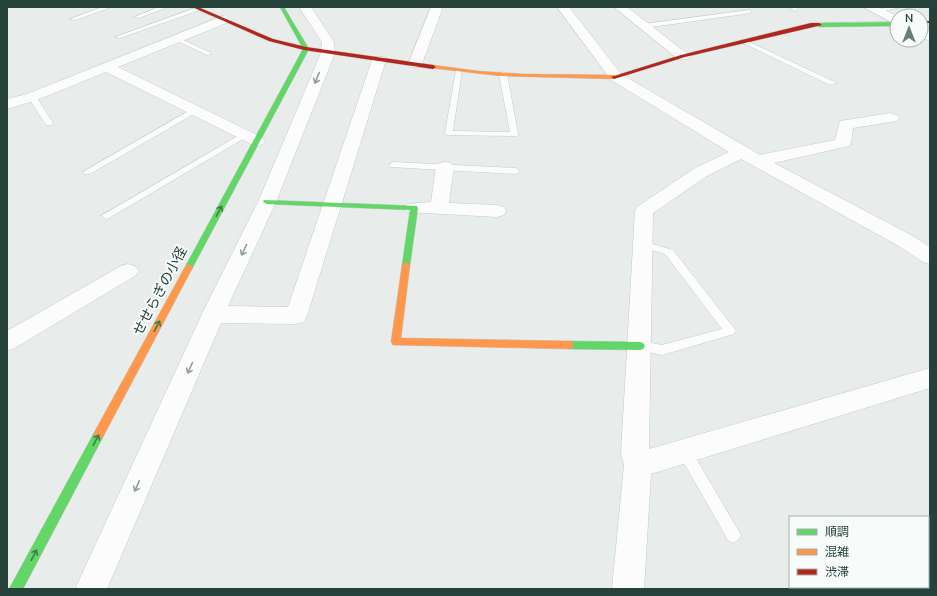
<svg xmlns="http://www.w3.org/2000/svg" width="937" height="596" font-family="'Nunito Sans','Noto Sans JP',sans-serif">
<rect width="100%" height="100%" fill="#e8edeb"/>
<g fill="none" stroke-linecap="round" stroke-linejoin="round">
<defs>
<g id="lane">
<path d="M103,7H112L75,20L70,19Z"/>
<path d="M159,7H168L139,18L134,17Z"/>
<path d="M198,7L201,9L200,10L120,38L115,37Z"/>
<path d="M788,7H796L798,9L795,11Z"/>
<path d="M888,7H901L876,13L873,11Z"/>
<path d="M749,10L751,11V13L644,28L641,26L644,24Z"/>
<path d="M177,37L211,53L212,54L207,55L175,40V38Z"/>
<path d="M741,40H745L837,83L830,85L741,42Z"/>
<path d="M459,68L462,70L453,131L510,132L499,74L503,72L507,74L518,134L517,136L446,135L445,133L456,70Z"/>
<path d="M29,95H35L53,123L52,125H46L28,97Z"/>
<path d="M192,109L199,111L90,174H84L83,172Z"/>
<path d="M241,134H244L248,136L109,218L106,219L101,216Z"/>
<path d="M393,162L516,168L520,171L516,174L390,167L389,165Z"/>
<path d="M642,241L673,250L734,328L736,331L734,334L662,355L636,349L634,346L636,343L640,341L662,345L722,329L665,254L638,246L637,244Z"/>
<path d="M685,446L690,448L738,530L741,535L738,540L733,543L728,540L680,456L678,452L680,448Z"/>
</g>
<g id="street">
<path d="M299,7H311L334,42L335,53L276,202L228,306L288,307L372,60L374,57H384L386,60L307,316L304,322L296,324L221,323L107,589H75L202,314L258,202L321,53L322,42Z"/>
<path d="M431,7H443L422,64L420,67H410L408,64Z"/>
<path d="M557,7H569L621,74L760,155L835,140L840,121L891,113L897,115L899,118L897,121L853,128L851,143L849,146L774,163L911,235L930,247V264L923,262L897,245L741,159L707,176L653,213L649,449L930,368V388L651,474L644,589H612L624,465L621,453L635,211L637,207L695,168L729,152L611,80Z"/>
<path d="M614,7H627L690,56L688,59H678Z"/>
<path d="M863,7H878L897,16V25Z"/>
<path d="M225,15L231,19L229,22L118,67L263,138L265,141L263,144L257,146L251,144L106,72L37,100L7,109V99L27,94Z"/>
<path d="M921,28L930,32V41L921,37Z"/>
<path d="M445,162L451,163L454,167L449,203L497,205L504,207L506,211L504,215L497,217L407,212L405,208L407,204L431,202L436,167L439,163Z"/>
<path d="M128,264L135,266L139,271L135,276L15,348L7,351V331L121,266Z"/>
</g>
<g id="fast">
<path d="M280,7H284L309,49L193,267L192,269H186L185,267L303,49Z"/>
<path d="M897,22V26L819,27L816,25L819,23Z"/>
<path d="M264,200L417,206L418,208L410,265L406,268L402,265L410,210L267,204L263,202Z"/>
<path d="M569,341L640,342L643,343L645,346L643,349L640,350L569,349L566,348L564,345L566,342Z"/>
<path d="M99,429L103,431L104,434L103,437L23,589H9L95,431Z"/>
</g>
<g id="slow">
<path d="M433,65L478,71L523,74L614,75L617,77L614,79L501,76L431,68V66Z"/>
<path d="M406,262L410,265L401,338L569,341L572,342L574,345L572,348L569,349L393,345L391,342L402,265Z"/>
<path d="M189,264L193,267L103,437L99,439L95,437L94,434L95,431L185,267Z"/>
</g>
<g id="jam">
<path d="M192,7H198L273,39L306,47L433,65L436,67L433,69L304,50L269,41Z"/>
<rect x="921" y="21" width="9" height="2"/>
<path d="M811,23H819L822,25L685,57L614,79L611,77L681,55Z"/>
</g>
</defs>
<!-- lane casing -->
<use href="#lane" stroke="#c5cac8" stroke-width="1"/>
<!-- street casing -->
<use href="#street" stroke="#c5cac8" stroke-width="1"/>
<!-- fast casing -->
<use href="#fast" stroke="#c3cbc8" stroke-width="1"/>
<!-- slow casing -->
<use href="#slow" stroke="#c3cbc8" stroke-width="1"/>
<!-- jam casing -->
<use href="#jam" stroke="#c3cbc8" stroke-width="1"/>
<!-- lane -->
<use href="#lane" fill="#fcfcfc" fill-rule="evenodd"/>
<!-- street -->
<use href="#street" fill="#fcfcfc" fill-rule="evenodd"/>
<!-- fast -->
<use href="#fast" fill="#63d668" fill-rule="evenodd"/>
<!-- slow -->
<use href="#slow" fill="#ff974d" fill-rule="evenodd"/>
<!-- jam -->
<use href="#jam" fill="#b3261e" fill-rule="evenodd"/>
</g>
<!-- one-way arrows -->
<defs><path id="oneway-shaft" d="M-6 0H5M1.5-3L5.5 0L1.5 3" fill="none" stroke-width="1.6" stroke-linecap="round" stroke-linejoin="round"/></defs>
<g stroke="#909f9b">
<use href="#oneway-shaft" transform="translate(317 78) rotate(112)"/>
<use href="#oneway-shaft" transform="translate(244 250) rotate(116)"/>
<use href="#oneway-shaft" transform="translate(190 368) rotate(114)"/>
<use href="#oneway-shaft" transform="translate(137 486) rotate(114)"/>
</g>
<g stroke="#3d7d4c">
<use href="#oneway-shaft" transform="translate(219 211) rotate(-62)"/>
<use href="#oneway-shaft" transform="translate(157 326) rotate(-62)"/>
<use href="#oneway-shaft" transform="translate(96 440) rotate(-62)"/>
<use href="#oneway-shaft" transform="translate(34 555) rotate(-62)"/>
</g>
<g text-anchor="middle" dominant-baseline="central" stroke-width="4" stroke-linejoin="round" paint-order="stroke">
<!-- street labels -->
<g font-size="14" fill="#24423a" stroke="#f7fbf9">
<text transform="translate(160 291) rotate(-62)">せせらぎの小径</text>
</g>
</g>
<!-- border -->
<rect width="937" height="596" fill="none" stroke="#24423a" stroke-width="16"/>
<!-- legend -->
<rect x="789" y="516" width="140" height="72" fill="#f7fbf9" stroke="#a3b1ad"/>
<rect x="797" y="529" width="20" height="6" fill="#63d668" stroke="#a3b1ad"/>
<text x="825" y="536" font-size="12" fill="#24423a">順調</text>
<rect x="797" y="549" width="20" height="6" fill="#ff974d" stroke="#a3b1ad"/>
<text x="825" y="556" font-size="12" fill="#24423a">混雑</text>
<rect x="797" y="569" width="20" height="6" fill="#b3261e" stroke="#a3b1ad"/>
<text x="825" y="576" font-size="12" fill="#24423a">渋滞</text>
<!-- north arrow -->
<g transform="translate(909 28)"><circle r="19" fill="#f7fbf9" stroke="#a3b1ad"/>
<path d="M0-3L7 15L0 10L-7 15Z" fill="#697e78"/>
<text y="-6" font-size="11" font-weight="bold" text-anchor="middle" fill="#24423a">N</text>
</g>
</svg>
